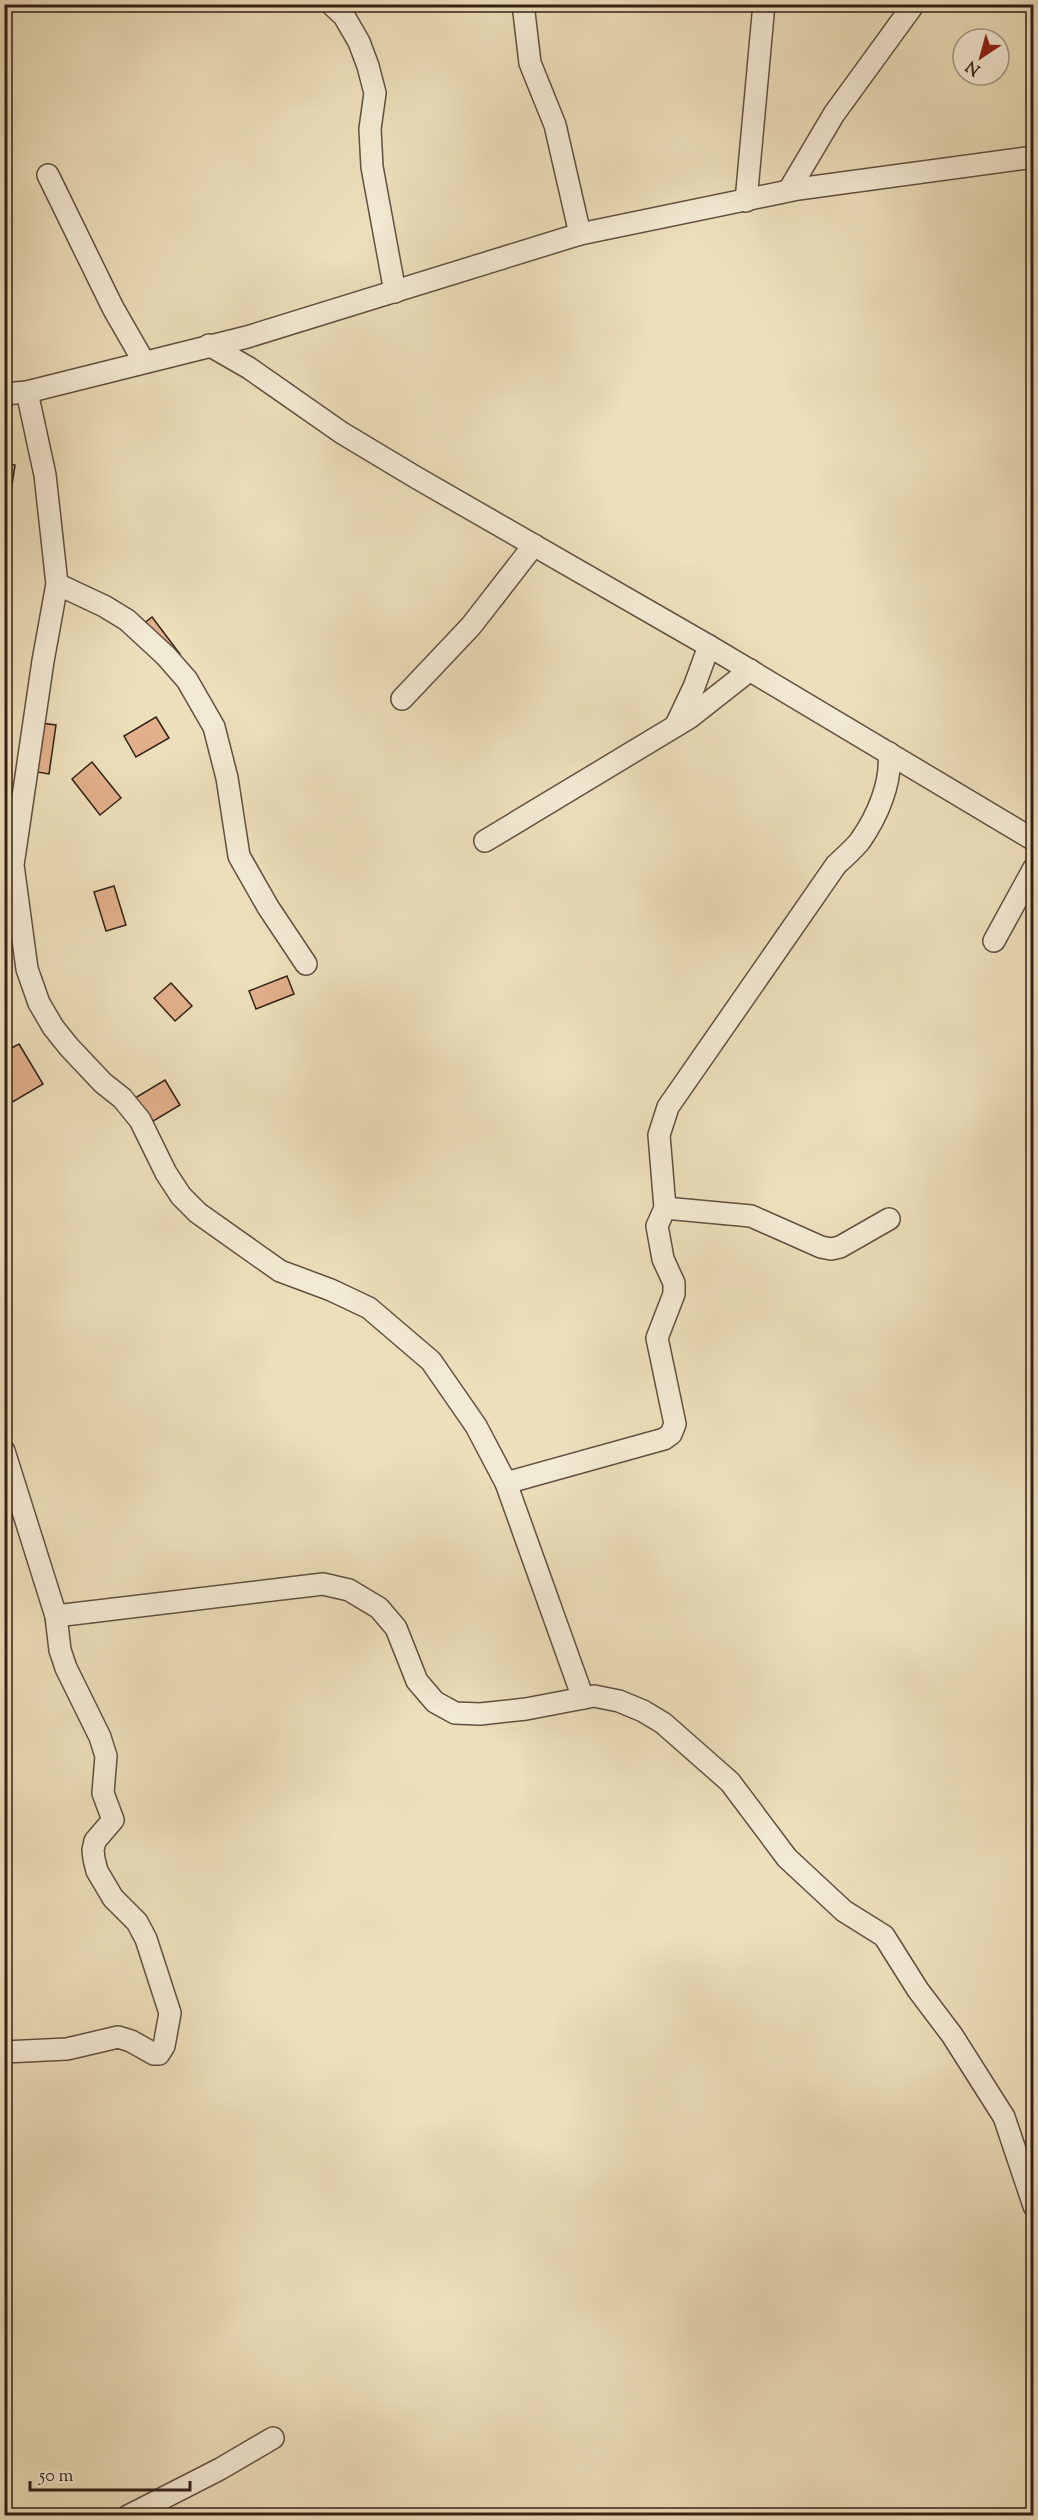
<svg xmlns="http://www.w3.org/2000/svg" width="1038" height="2520" font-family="'Sorts Mill Goudy',serif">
<rect width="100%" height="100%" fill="#ecdfbb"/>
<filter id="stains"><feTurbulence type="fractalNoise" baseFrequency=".00333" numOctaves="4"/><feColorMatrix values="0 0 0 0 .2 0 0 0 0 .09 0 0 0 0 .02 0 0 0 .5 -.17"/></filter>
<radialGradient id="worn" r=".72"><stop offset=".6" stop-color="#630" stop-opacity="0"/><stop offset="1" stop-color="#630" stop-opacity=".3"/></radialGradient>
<!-- building -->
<g fill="#e2b08b" stroke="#332018" stroke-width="1.5">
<path d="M4,463L15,465L11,492L4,491Z"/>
<path d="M152,617L180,654L164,666L137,629Z"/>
<path d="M156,717L169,738L136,757L124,736Z"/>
<path d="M33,722L56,725L49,774L25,770Z"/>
<path d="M92,762L121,798L100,815L72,779Z"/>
<path d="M114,886L126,925L106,931L94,892Z"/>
<path d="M287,976L294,994L256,1009L249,991Z"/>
<path d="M171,983L192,1006L175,1021L154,998Z"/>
<path d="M19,1044L43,1084L4,1107V1052Z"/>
<path d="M165,1080L180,1105L145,1126L130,1101Z"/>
</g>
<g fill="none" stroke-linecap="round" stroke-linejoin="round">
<defs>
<g id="street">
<path d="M331,4L344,16L359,42L368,66L375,93L370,129L372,167L395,292"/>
<path d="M523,4L530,63L555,125L580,234"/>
<path d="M48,175L113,308L144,362"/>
<path d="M789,190L834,114L914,4"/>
<path d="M746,201L764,4"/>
<path d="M209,345L249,368L342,433L417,478L709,646L1034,840"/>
<path d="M27,392L45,475L57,584L43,661L13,865L27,969L39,1003L53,1027L69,1047L103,1083L122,1098L140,1120L166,1173L181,1196L198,1213L280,1271L331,1290L369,1308L431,1361L476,1426L506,1483L583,1698"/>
<path d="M4,394L27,392L247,337L580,234L798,189L1034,157"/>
<path d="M57,584L104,606L127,620L166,656L187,680L214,727L227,778L239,856L268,907L306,964"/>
<path d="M402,699L471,626L534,545"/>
<path d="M676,725L694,687L709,646"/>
<path d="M485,841L689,718L750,670"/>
<path d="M994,941L1034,868"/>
<path d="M665,1208L751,1216L821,1247L831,1249L840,1247L889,1219"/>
<path d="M4,1451L56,1616L60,1650L66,1668L100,1737L106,1756L103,1793L113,1820L95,1841L93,1850L94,1859L97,1871L113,1898L137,1922L146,1939L170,2013L164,2046L159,2054H154L131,2041L118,2037L67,2049L4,2052"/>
<path d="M506,1483L664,1439L671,1434L675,1424L657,1338L674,1294V1283L663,1259L657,1226L665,1208L659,1135L668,1107L836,865C844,857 853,850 860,841C877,817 892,783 889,753"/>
<path d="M56,1616L323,1584L349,1590L379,1608L396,1628L417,1681L435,1702L455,1713L480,1714L526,1709L594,1696L619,1701L643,1711L663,1723L730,1782L787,1858L844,1911L884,1936L918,1990L952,2035L1004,2117L1034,2206"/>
<path d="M128,2516L220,2469L273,2438"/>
</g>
</defs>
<!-- street casing -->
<use href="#street" stroke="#615041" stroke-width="24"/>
<!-- street -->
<use href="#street" stroke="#f3ead3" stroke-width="21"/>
</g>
<!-- margin -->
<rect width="1038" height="2520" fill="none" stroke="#ecdfbb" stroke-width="24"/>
<rect x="6" y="6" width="1026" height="2508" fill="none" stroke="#332018" stroke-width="3"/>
<rect x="12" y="12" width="1014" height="2496" fill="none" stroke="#332018" stroke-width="1.5"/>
<!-- north arrow -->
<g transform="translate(981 57) rotate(216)"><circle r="28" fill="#f3ead3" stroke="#a69988" stroke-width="1.5"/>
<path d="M0-4.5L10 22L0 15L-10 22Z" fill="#8f2418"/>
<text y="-9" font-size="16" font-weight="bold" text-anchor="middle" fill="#332018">N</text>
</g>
<!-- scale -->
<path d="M30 2481v9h160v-9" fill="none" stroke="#332018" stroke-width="3"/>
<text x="39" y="2481" font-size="18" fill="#332018" stroke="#f3ead3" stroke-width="4.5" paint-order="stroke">50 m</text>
<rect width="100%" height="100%" filter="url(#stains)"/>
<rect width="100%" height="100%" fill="url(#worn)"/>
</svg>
